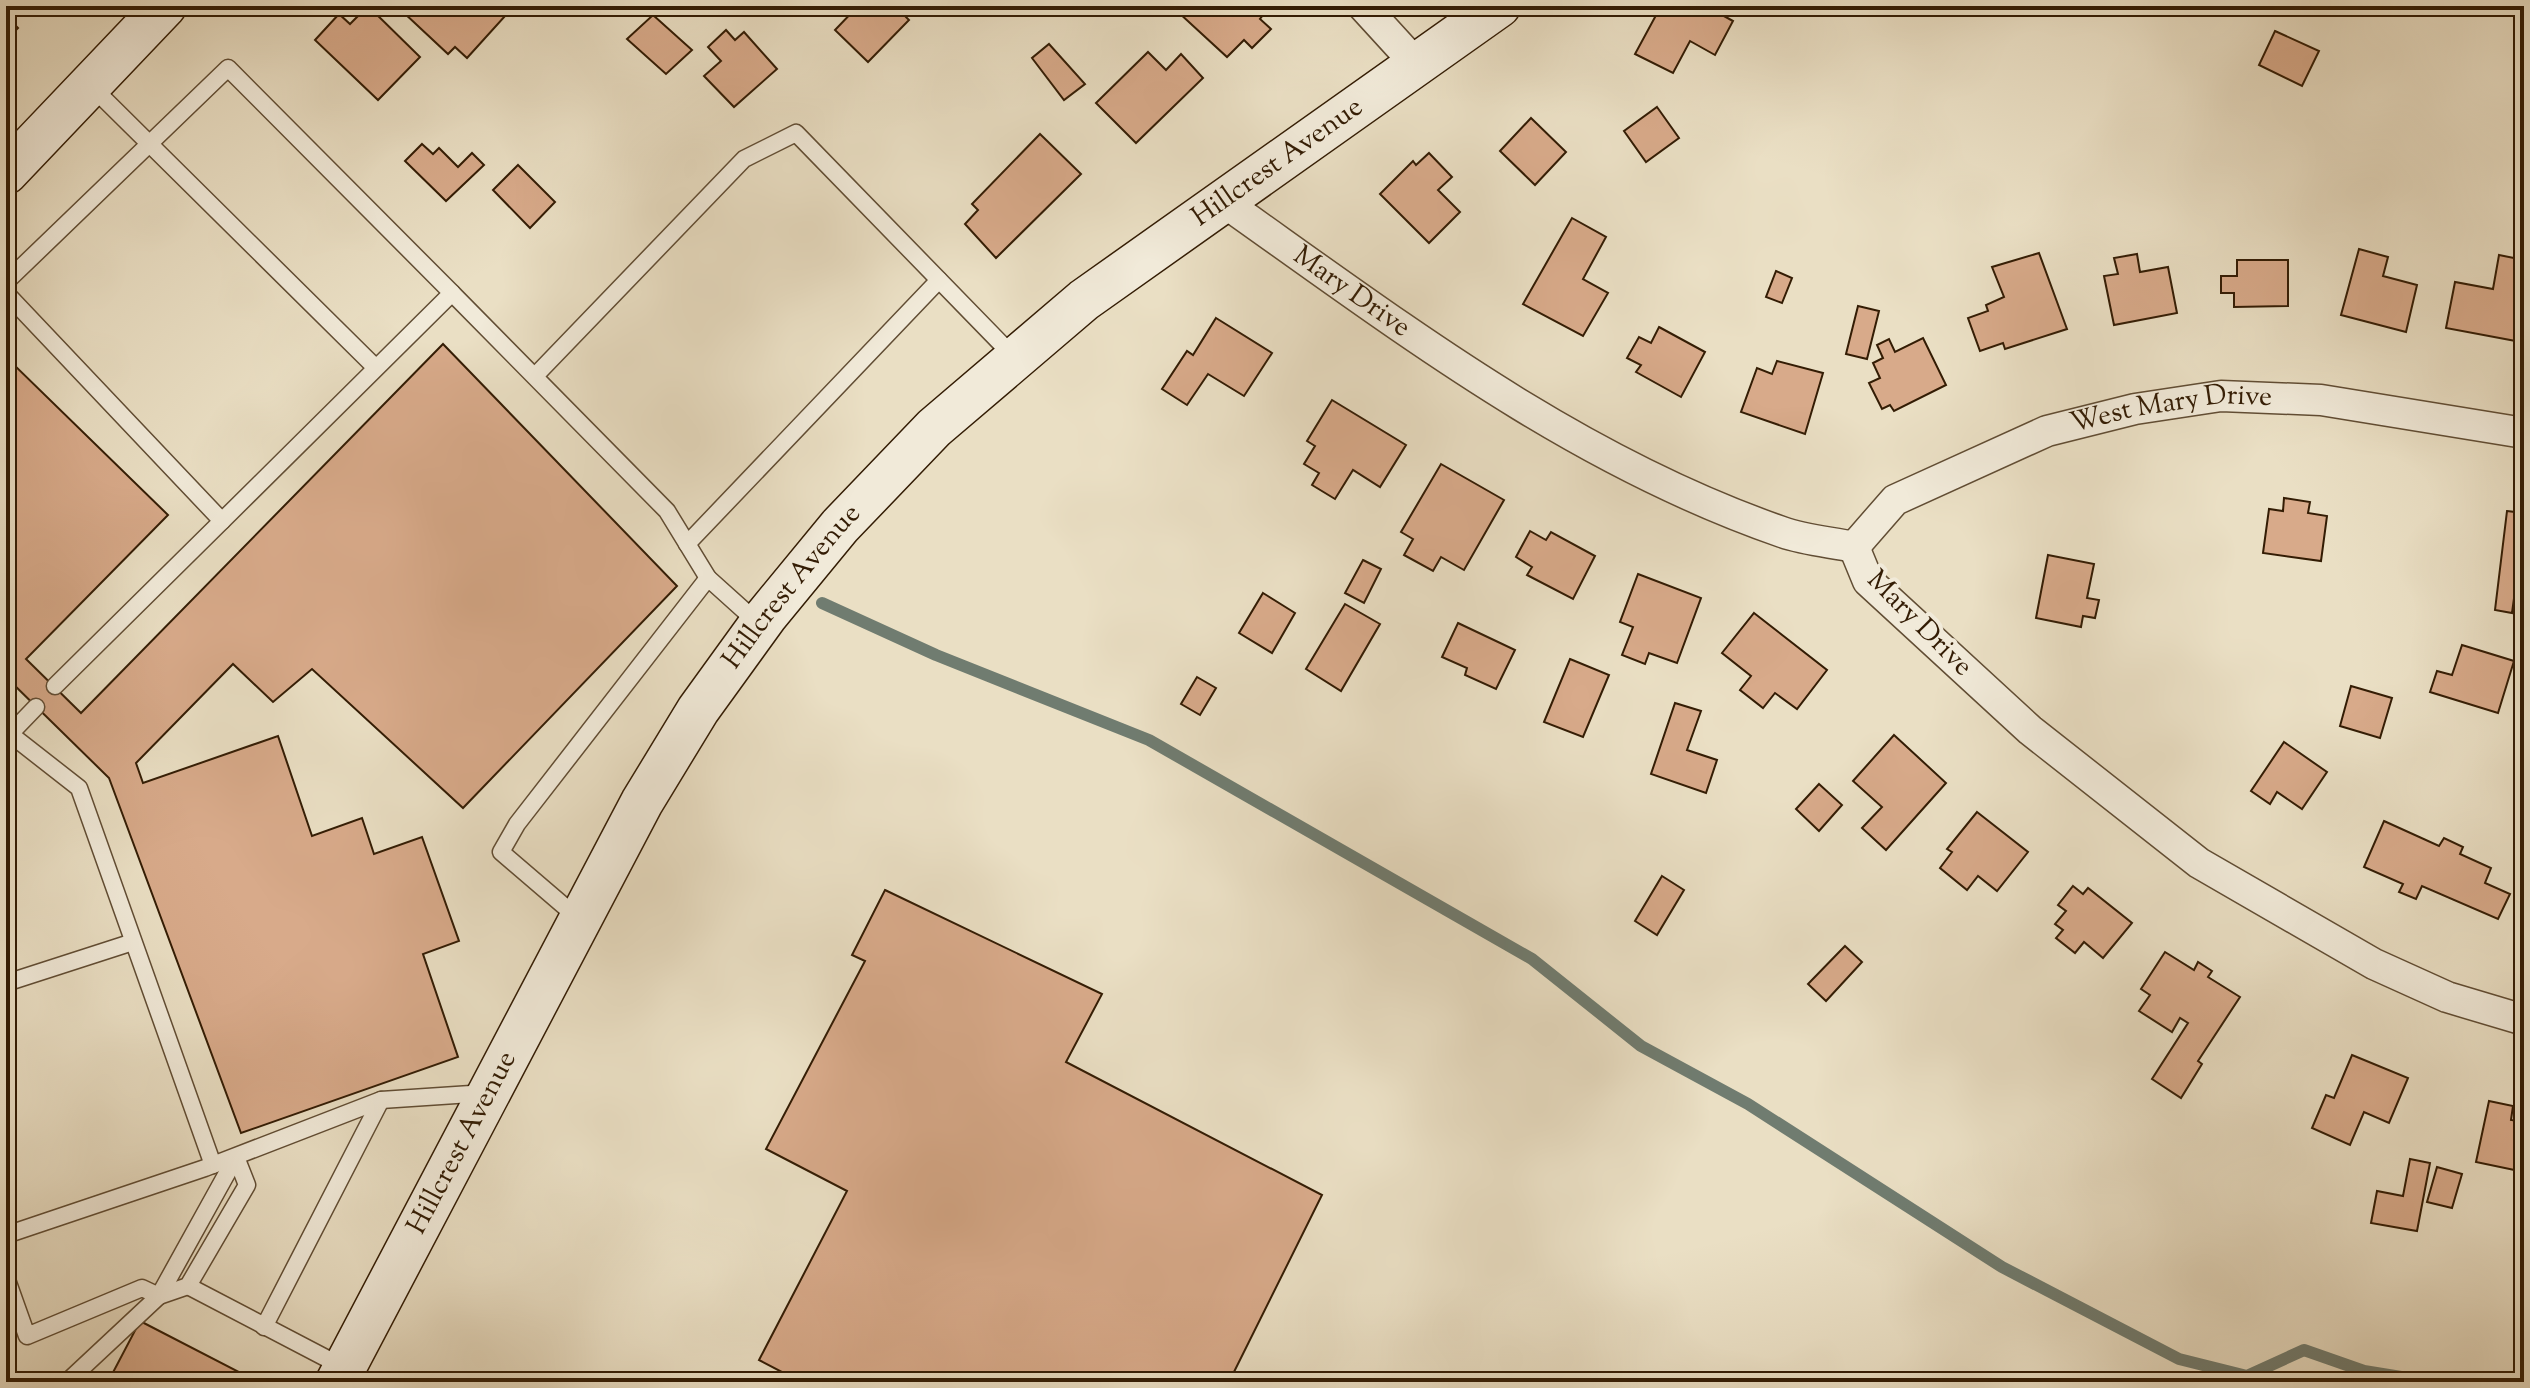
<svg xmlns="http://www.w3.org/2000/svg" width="2530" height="1388" font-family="'Sorts Mill Goudy',serif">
<rect width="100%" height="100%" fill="#eadfc4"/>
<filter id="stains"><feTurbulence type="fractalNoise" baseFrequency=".0025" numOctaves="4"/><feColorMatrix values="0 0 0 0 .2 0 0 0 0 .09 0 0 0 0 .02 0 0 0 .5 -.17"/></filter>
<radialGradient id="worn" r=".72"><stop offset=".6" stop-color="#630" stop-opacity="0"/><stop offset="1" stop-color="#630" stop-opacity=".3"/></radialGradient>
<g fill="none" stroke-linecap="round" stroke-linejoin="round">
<!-- stream -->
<path stroke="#707c70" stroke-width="12" d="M822,603L936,655L1149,740L1532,959L1641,1046L1748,1104L2002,1267L2179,1359L2247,1376L2304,1350L2364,1371L2432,1382"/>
</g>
<!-- building -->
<g fill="#d8aa8a" stroke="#331c04" stroke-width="2">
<path d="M368,6L420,57L378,100L315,40L339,14L350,24Z"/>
<path d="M409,6H514L467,58L455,47L448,54L403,12Z"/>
<path d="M858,6H895L909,20L868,62L835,30Z"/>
<path d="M1184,6H1270L1260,19L1271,29L1252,48L1244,40L1227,57L1178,12Z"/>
<path d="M1661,6H1715L1713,10L1733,21L1715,55L1690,41L1673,73L1635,54Z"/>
<path d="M653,15L692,50L666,74L627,39Z"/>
<path d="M6,16L18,28L6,40Z"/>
<path d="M726,30L735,40L744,32L777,69L734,107L704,76L721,61L708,47Z"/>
<path d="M2275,31L2319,51L2302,86L2259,65Z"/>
<path d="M1049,44L1085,84L1064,100L1032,58Z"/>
<path d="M1148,52L1166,70L1181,54L1203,78L1136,143L1096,103Z"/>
<path d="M1657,107L1679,138L1646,162L1624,131Z"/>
<path d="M1531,118L1566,152L1535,185L1500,151Z"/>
<path d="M1040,134L1081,174L996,258L965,224L978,210L972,204Z"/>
<path d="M422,144L433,154L439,148L458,167L472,153L484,165L446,201L405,161Z"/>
<path d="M1429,153L1452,177L1438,190L1460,212L1429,243L1380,194L1413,161L1416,165Z"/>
<path d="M518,165L555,202L530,228L493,190Z"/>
<path d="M1572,218L1606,237L1583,279L1608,293L1583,336L1523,304Z"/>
<path d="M2359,249L2388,257L2383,276L2417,285L2406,332L2341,315Z"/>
<path d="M2039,253L2067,329L2005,349L2003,343L1980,351L1968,318L1988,311L1986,305L2004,297L1992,267Z"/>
<path d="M2137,254L2140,272L2168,267L2177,313L2114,325L2104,276L2118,274L2114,258Z"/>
<path d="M2499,255L2524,260L2521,342L2446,328L2455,282L2493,289Z"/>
<path d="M2237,260H2288V306L2234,307V293H2221V276H2237Z"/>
<path d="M1776,271L1792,278L1782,303L1766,297Z"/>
<path d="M1858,306L1879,311L1867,359L1846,354Z"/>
<path d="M1216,318L1272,353L1244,396L1208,374L1187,405L1162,389L1187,351L1193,355Z"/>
<path d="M1659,327L1705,352L1681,397L1636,372L1641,365L1627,358L1639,337L1651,343Z"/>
<path d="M1923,338L1946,385L1894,411L1890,405L1882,409L1869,383L1880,378L1873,363L1883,358L1877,345L1889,339L1895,352Z"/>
<path d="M443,344L677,586L463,808L312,669L273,702L233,664L136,763L143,783L278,736L312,836L362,818L374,854L422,837L459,941L423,954L458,1057L241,1133L109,778L6,677V357L168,515L26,659L81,713Z"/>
<path d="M1777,361L1823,373L1805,434L1741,412L1757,368L1772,374Z"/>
<path d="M1332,400L1406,445L1380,487L1353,470L1335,499L1312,485L1319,473L1304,464L1315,446L1307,441Z"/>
<path d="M1441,464L1504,500L1464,570L1441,557L1433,571L1404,555L1413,539L1401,532Z"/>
<path d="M2284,498L2310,502L2308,513L2327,516L2321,561L2263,553L2269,509L2283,511Z"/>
<path d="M2507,511L2523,513L2524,527V592L2515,591L2512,613L2495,610Z"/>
<path d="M1530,531L1546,540L1551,532L1595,556L1573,599L1527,575L1532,567L1516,557Z"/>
<path d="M2048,555L2094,564L2087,598L2099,600L2095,618L2083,616L2081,627L2036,618Z"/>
<path d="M1363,560L1381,569L1364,603L1345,593Z"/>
<path d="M1638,574L1701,598L1677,663L1649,653L1645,664L1622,655L1633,627L1620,622Z"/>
<path d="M1263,593L1295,613L1272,653L1239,633Z"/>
<path d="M1345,604L1380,624L1341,691L1306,669Z"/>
<path d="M1754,613L1827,670L1797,709L1775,693L1763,708L1740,690L1751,676L1722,653Z"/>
<path d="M1458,623L1515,650L1496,689L1465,675L1467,668L1442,657Z"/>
<path d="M2462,645L2514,661L2498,713L2430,692L2437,671L2452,675Z"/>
<path d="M1570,659L1609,675L1583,737L1544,722Z"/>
<path d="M1197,677L1216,688L1200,715L1181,704Z"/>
<path d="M2351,686L2392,698L2380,738L2340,726Z"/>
<path d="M1675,703L1701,711L1687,750L1717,760L1706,793L1651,774Z"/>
<path d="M1894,735L1946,783L1886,850L1862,828L1882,807L1853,781Z"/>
<path d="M2284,742L2327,772L2302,809L2277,792L2270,804L2251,791Z"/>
<path d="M1819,784L1842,805L1819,831L1796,809Z"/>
<path d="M1977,812L2028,852L1997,891L1978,876L1967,890L1940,868L1952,852L1947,849Z"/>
<path d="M2384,821L2439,846L2444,838L2463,847L2460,854L2491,868L2485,883L2510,894L2498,919L2422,886L2416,899L2399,892L2403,884L2364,867Z"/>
<path d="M1662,876L1684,890L1657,935L1635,921Z"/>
<path d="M2073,886L2083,894L2088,888L2132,923L2103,958L2084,942L2075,953L2056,938L2063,930L2055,924L2066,911L2058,905Z"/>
<path d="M885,890L1102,994L1066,1062L1322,1195L1229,1382H801L759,1360L847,1191L766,1149L865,961L852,955Z"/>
<path d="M1845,946L1862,962L1826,1001L1808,984Z"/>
<path d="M2165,952L2194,970L2198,962L2212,971L2208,977L2240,997L2198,1061L2202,1064L2181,1098L2152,1079L2188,1023L2180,1018L2172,1032L2139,1011L2150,995L2141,989Z"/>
<path d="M2352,1055L2408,1078L2389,1123L2364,1112L2350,1145L2312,1128L2326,1095L2334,1098Z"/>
<path d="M2489,1101L2513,1106L2511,1120L2524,1122V1172L2476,1162Z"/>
<path d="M2410,1159L2430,1163L2417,1231L2371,1223L2377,1191L2403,1196Z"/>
<path d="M2437,1167L2462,1174L2452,1208L2427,1202Z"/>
<path d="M140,1321L258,1382L109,1380Z"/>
</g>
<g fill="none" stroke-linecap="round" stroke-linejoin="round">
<defs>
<g id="lane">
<path d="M90,85L375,367"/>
<path d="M6,282L228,68L452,293L222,521"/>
<path d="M6,293L222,521L55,686"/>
<path d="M452,293L667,511L708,578"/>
<path d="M535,376L744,159L796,133L1015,358"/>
<path d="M687,544L939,280"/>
<path d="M6,730L10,734L36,707"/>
<path d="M6,736L10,734L79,788L213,1165"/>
<path d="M578,918L501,852L517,824L708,578L758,623"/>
<path d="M6,983L133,942"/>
<path d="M6,1235L205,1168L381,1100L486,1093"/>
<path d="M6,1277L27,1336L142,1288L159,1296L188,1286L247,1185L236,1157"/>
<path d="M188,1286L343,1367"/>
<path d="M264,1327L381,1100"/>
<path d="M67,1382L159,1296L236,1157"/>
</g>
<g id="street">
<path d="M1363,6L1416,64"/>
<path id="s1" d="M1224,202C1402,328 1574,460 1782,532C1804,540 1830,542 1854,547"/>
<path d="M1854,547L1868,581L2030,730L2199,863L2374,964L2447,997L2524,1020"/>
<path id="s2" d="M1854,547L1895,500L2047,431L2135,409L2221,396L2321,400L2524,433"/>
</g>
<g id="secondary">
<path d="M6,173L165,6"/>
<path id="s3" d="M337,1382L642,802L698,710L766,616L840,526L934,428L1084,300L1499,6"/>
</g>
</defs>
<!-- lane casing -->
<use href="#lane" stroke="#614d34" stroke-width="19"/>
<!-- street casing -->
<use href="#street" stroke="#614d34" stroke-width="33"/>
<!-- secondary casing -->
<use href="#secondary" stroke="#331c04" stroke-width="45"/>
<!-- lane -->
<use href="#lane" stroke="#f1ead9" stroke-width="16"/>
<!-- street -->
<use href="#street" stroke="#f1ead9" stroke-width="30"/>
<!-- secondary -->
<use href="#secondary" stroke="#f1ead9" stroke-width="42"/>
</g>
<g text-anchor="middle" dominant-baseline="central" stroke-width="8" stroke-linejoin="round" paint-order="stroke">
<!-- street labels -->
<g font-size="28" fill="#331c04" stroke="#f1ead9">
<text stroke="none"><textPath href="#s3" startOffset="1566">Hillcrest Avenue</textPath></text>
<text stroke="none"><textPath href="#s1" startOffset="156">Mary Drive</textPath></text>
<text stroke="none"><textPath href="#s2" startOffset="356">West Mary Drive</textPath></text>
<text stroke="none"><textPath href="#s3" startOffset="918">Hillcrest Avenue</textPath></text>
<text transform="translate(1919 624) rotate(45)">Mary Drive</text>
<text stroke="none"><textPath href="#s3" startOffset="270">Hillcrest Avenue</textPath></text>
</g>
</g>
<!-- margin -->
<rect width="2530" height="1388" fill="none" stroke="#eadfc4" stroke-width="32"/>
<rect x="8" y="8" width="2514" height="1372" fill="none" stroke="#331c04" stroke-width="4"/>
<rect x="16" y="16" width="2498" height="1356" fill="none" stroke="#331c04" stroke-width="2"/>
<rect width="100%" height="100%" filter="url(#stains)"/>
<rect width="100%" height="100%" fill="url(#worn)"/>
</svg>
